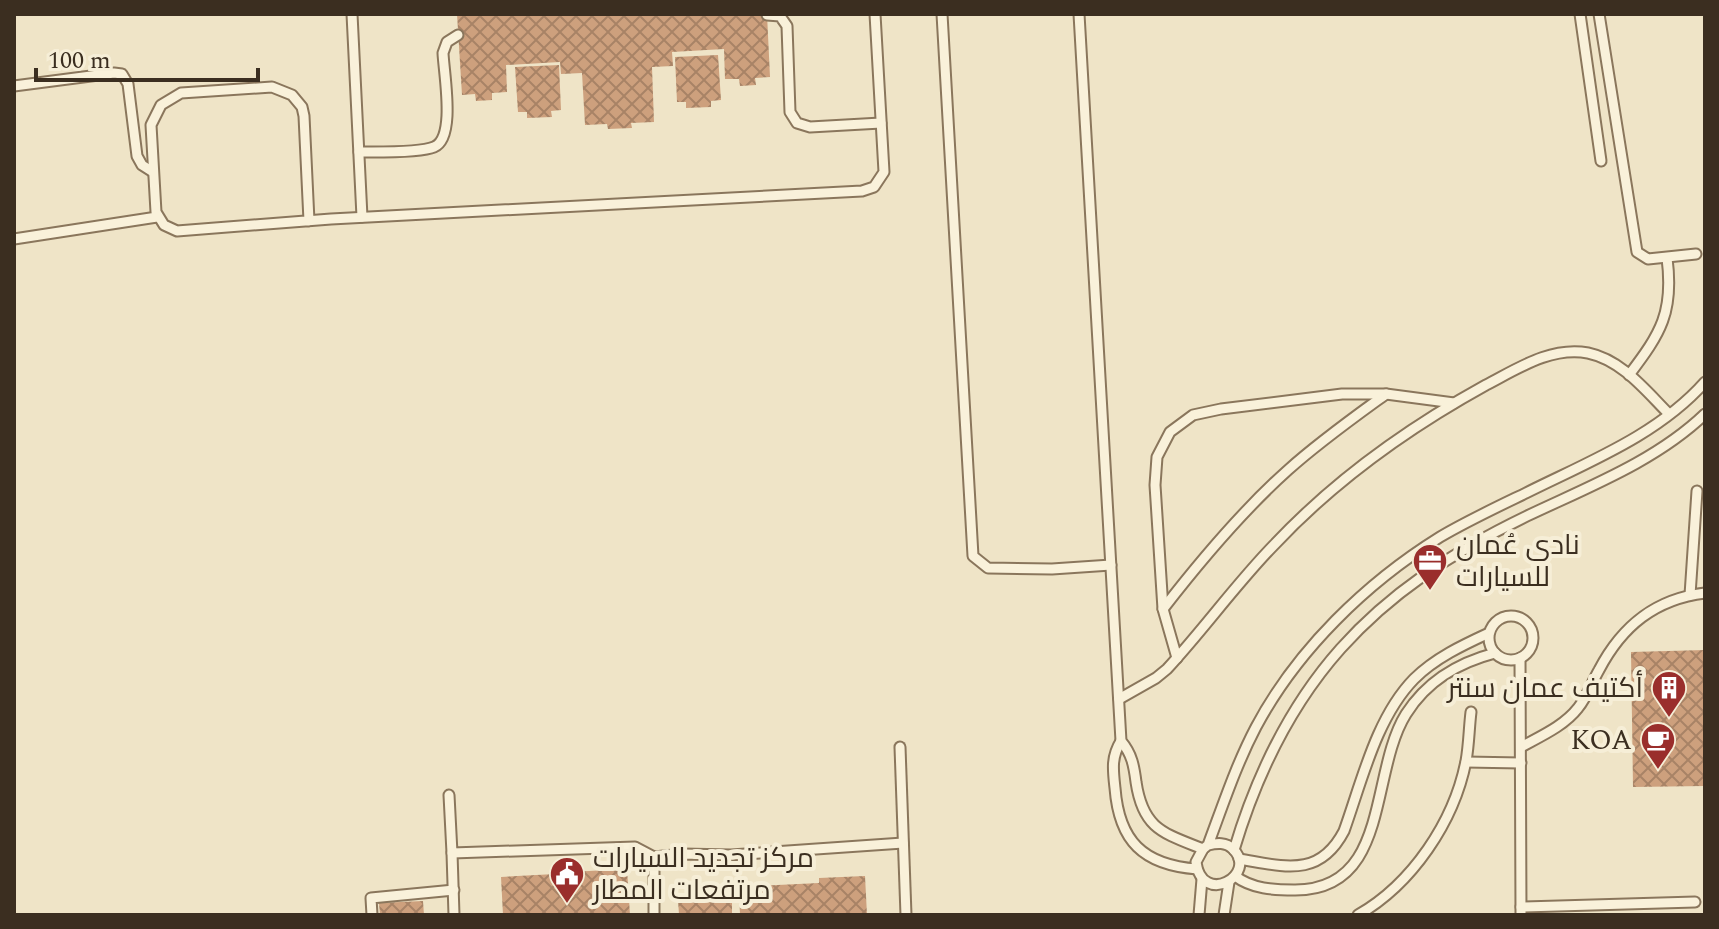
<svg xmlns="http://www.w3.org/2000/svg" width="1719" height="929" font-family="Spectral,Cairo,serif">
<defs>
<pattern id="building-cross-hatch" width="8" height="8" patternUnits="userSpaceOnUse" patternTransform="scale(2)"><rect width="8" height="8" fill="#cda07d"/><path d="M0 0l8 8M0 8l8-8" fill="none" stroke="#a88366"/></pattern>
</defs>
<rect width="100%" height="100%" fill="#efe4c7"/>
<!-- building -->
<g fill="url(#building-cross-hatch)">
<path d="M457,14H767L770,77L755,78L756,85L740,86L739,79H725L724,49L672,52L673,66L652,67L654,122L631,123L632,128L608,129L607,124L585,125L582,73L561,74L560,62L506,65L507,92L492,93V100L476,101L475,94L462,95Z"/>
<path d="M718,55L721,100L711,101V107L686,108V102H677L675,57Z"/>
<path d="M559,65L561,110L551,111L552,117L527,118V112H518L515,67Z"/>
<path d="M1705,650V786L1633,787L1631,652Z"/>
<path d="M569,861L570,872L627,869L630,915H503L501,877L555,874L554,862Z"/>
<path d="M865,876L867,915H740L739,887L819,883V878Z"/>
<path d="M732,897V915H679L678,900Z"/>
<path d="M423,901L424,915H380L379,903Z"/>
</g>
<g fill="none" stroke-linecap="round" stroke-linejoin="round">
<defs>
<g id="lane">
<path d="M352,14L362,217"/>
<path d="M942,14L973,556L988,568L1052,569L1111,565"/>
<path d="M1079,14L1121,741C1132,754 1134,766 1136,782C1143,829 1163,833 1203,849"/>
<path d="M1580,14L1601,161"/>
<path d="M1599,14L1637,252L1648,259L1696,254"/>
<path d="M767,15L780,16L787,26L790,112L797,123L810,127L881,123"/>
<path d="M14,86L114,73L122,74L128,84L137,156L142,165L153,172"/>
<path d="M359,152C376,152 420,153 434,147C456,138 444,75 443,53L447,42L458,35"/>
<path d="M309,221L304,116L302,107L292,95L272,87L181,93L161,105L151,125L156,212L164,225L177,231L331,219L862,191L874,187L884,172L875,14"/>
<path d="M14,239L157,217"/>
<path d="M1629,375C1661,333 1674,312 1667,258"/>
<path d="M1690,595L1697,491"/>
<path d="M1163,609C1201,560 1241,512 1288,470C1319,442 1353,418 1386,394"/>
<circle cx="1511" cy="638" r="22"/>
<path d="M1177,658L1163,609L1155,485L1157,457L1170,432L1193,415L1221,409L1342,394H1386L1454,403"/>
<path d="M1520,658L1521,915"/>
<path d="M1119,699L1156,678L1167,669C1204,629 1236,584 1274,545C1335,480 1408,428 1486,385C1517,369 1551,346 1588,353C1622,360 1646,391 1669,414"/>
<path d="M1121,741C1111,757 1113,770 1115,788C1119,841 1143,865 1197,869"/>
<path d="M900,747L906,915"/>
<path d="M1521,747C1541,736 1564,726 1578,708C1587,697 1592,682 1599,670C1622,626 1655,599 1705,593"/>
<path d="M1466,762L1521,763"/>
<path d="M449,795L452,853L635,847L654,857L683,854L731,855L903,843"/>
<path d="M1208,845C1217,843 1226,842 1233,849C1259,875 1202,907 1196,862L1203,849L1208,845C1223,805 1236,765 1256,727C1297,650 1366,583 1440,537C1467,521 1497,507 1526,493C1588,462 1658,435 1705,382"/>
<path d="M1234,850C1284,683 1371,591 1527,516C1588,487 1656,461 1705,414"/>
<path d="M452,853L454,915"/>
<path d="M654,857V915"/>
<path d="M1239,859C1283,866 1319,879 1344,831C1362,781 1376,718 1414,679C1435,658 1463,645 1489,633"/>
<path d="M1235,876C1252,889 1274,890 1294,890C1391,891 1369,773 1406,714C1427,681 1457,663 1495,653"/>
<path d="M1521,907L1695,902"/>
<path d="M372,915L371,898L454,890"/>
<path d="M1199,915L1202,879"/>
<path d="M1224,915L1229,882"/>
<path d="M1358,915C1412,884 1454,822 1466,761C1469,745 1469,728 1471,712"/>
</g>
</defs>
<!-- lane casing -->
<use href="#lane" stroke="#8a765c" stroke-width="13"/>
<!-- lane -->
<use href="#lane" stroke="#f9f1da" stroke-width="9"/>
</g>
<!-- icons -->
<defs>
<symbol id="office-pin" viewBox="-11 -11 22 30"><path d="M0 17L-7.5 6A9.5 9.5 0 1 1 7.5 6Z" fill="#9a2e2c" stroke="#f6eed7"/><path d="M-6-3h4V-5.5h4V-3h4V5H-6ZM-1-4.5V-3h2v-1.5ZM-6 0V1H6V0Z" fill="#fff"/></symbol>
<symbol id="building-pin" viewBox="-11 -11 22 30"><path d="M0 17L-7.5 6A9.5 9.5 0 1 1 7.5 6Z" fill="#9a2e2c" stroke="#f6eed7"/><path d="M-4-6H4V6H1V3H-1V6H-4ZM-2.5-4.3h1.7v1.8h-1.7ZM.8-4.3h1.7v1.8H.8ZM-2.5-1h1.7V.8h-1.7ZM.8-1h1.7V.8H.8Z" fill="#fff"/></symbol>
<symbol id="cafe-pin" viewBox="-11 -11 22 30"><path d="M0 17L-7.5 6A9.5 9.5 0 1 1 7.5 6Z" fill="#9a2e2c" stroke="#f6eed7"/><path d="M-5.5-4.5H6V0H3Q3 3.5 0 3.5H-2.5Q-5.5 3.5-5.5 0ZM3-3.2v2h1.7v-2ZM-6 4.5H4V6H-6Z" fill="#fff"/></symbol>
<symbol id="civic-pin" viewBox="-11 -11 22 30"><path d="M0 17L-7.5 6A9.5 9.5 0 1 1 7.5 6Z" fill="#9a2e2c" stroke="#f6eed7"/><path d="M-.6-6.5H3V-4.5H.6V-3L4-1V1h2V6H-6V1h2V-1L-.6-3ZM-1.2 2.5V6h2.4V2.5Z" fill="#fff"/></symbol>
</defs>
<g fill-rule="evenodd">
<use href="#office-pin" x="1410" y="541" width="40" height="54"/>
<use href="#building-pin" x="1649" y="668" width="40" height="54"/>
<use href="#cafe-pin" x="1638" y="720" width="40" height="54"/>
<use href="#civic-pin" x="547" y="854" width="40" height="54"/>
</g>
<g text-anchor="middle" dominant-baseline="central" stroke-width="8" stroke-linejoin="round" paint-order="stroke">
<!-- poi labels -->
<g font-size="28" fill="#3b2e20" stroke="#f6eed7" text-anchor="start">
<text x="1456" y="545">نادي عُمان<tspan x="1456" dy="32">للسيارات</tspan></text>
<text x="1643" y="688" text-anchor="end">أكتيف عمان سنتر</text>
<text x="1632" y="740" text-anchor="end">KOA</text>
<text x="593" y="858">مركز تجديد السيارات<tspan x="593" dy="32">مرتفعات المطار</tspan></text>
</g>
</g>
<!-- border -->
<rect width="1719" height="929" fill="none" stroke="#3b2e20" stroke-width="32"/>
<!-- scale -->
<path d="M36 68v12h222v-12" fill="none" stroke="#3b2e20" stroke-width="4"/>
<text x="48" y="68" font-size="24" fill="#3b2e20" stroke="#f6eed7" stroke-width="6" paint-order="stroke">100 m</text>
</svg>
